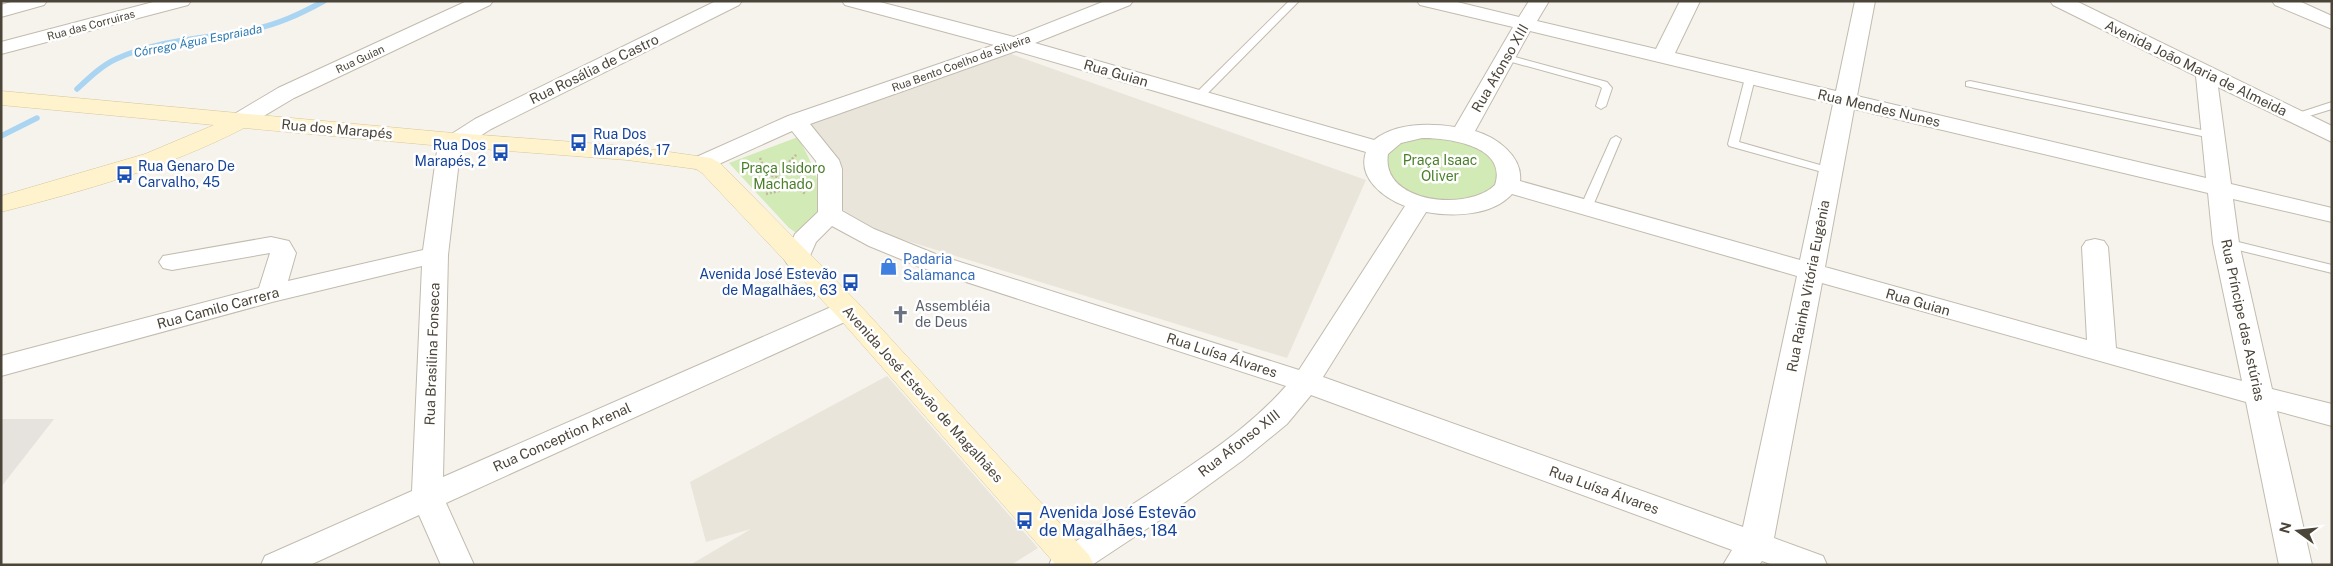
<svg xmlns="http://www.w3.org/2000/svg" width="2333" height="566" font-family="'Public Sans',sans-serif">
<rect width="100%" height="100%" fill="#f6f3ec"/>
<!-- residential -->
<g fill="#eae5da">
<path d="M1011,54L1366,180L1287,358L878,232L837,212L799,122Z"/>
<path d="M887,376L1038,548L1011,565H690L751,529L706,542L690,482Z"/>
</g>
<!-- industrial -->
<path fill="#e6e2dd" d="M1,419H54L1,487Z"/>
<!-- green -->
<g fill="#d2eab5">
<path d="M1420,134L1474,143L1497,163V184L1474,200L1435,202L1398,190L1380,155L1388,145Z"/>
<path d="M798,137C817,174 822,179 817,221L801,232H795L789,228L729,163Z"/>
</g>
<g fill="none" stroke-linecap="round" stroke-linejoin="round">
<!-- stream -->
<g stroke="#a9d4f2" stroke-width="5.5">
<path d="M77,89C89,78 101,66 116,59C158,39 206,39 250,30C277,25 300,14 324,1"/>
<path d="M1,136L37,118"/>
</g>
<defs>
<g id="lane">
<path d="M1289,1H1299L1203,98H1195V94Z"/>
<path d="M1504,54L1607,82L1612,88L1606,106L1601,109L1596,106L1602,88L1599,86L1501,59V55Z"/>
<path d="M1750,75L1755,78L1739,142L1834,169L1836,171L1834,173H1826L1729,146L1728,144L1745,78Z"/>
<path d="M1970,81L2211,132L2216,135L2211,138L1966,86V82Z"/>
<path d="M2332,102V109L2296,120L2291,117L2292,115Z"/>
<path d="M1616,136L1621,139L1592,208L1590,210H1582L1580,208L1611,139Z"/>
<path d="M2226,239L2332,265V273L2222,246L2220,243Z"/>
</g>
<g id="street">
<path d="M14,1H47L44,5L1,17V5Z"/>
<path d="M157,1H191L188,5L1,54V42Z"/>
<path d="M467,1H493L490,5L294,98L247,126L239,128L231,126L228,121L231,116L278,88Z"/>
<path d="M716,1H742L739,5L491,129L466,145L460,152L448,255L443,477L838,304L848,301L858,304L861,310L858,316L446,503L474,565H441L419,515L310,565H261L265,556L412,491L422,266L272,302L1,376V356L259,288L270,253L172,270L163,268L159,262L163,256L271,237L289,241L296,253L288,281L423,250L437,151L450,135L475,119Z"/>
<path d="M842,1H876L1014,37L1105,1H1133L1130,5L1035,43L1374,140C1396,123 1428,123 1455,127L1513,27L1420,5L1417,1H1453L1519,17L1529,1H1549L1537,21L1656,49L1680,1H1700L1675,53L1836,91L1855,1H1875L1857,96L2206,178L2196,76L2053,5L2050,1H2076L2332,126V142L2218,87L2231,184L2332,208V222L2233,199L2239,243L2272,389L2332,404V426L2277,411L2312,565H2279L2246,402L1822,283L1774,538L1823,556L1827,565H1773L1762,561L1759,565H1723L1732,550L1311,395L1287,424L1243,460L1166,516L1092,565H1049L1053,556C1099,526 1145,497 1190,466C1225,442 1258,418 1286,386L920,267L869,246L832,226L816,242L806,265L797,267L788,265L784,259L795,234L818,212V169L816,161L792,131L710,168L702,170L694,168L690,163L694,158L788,116L994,45L845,5ZM1530,31L1833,104L1800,260L1520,181C1523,156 1496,137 1475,131ZM1016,51L1366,152C1357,178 1384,198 1405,206L1299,370L938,255L874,229L842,211V169L839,160L810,124ZM1854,109L2208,193L2213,243L2242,381L2116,348L2108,247L2104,241L2095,239L2086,241L2082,247L2087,340L1825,267ZM1422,138C1447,138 1508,145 1495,185C1468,212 1380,203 1388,154L1401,143ZM1512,194L1797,276L1743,527L1323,377L1426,212C1453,217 1492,216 1512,194Z"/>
<path d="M2272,1H2299L2332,16V29L2275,5Z"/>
</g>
<path id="secondary" d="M1,91L442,132L627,146L711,158L720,163L858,303L1089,555L1094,565H1056L838,317L702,173L696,169L627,160L442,146L244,128C169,167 84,191 1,212V196L145,154L214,125L1,105Z"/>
</defs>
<!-- lane casing -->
<use href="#lane" stroke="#c2bbae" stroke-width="2"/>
<!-- street casing -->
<use href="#street" stroke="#c2bbae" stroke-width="2"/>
<!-- secondary casing -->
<use href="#secondary" stroke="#d6c79b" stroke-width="1"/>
<!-- path -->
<g stroke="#c4b79f" stroke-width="2.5" stroke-dasharray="2 2" stroke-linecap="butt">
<path d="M760,158L765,171"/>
<path d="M744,170L777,177L806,194"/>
<path d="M775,176L797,154"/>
<path d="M766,194L796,187"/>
</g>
<!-- lane -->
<use href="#lane" fill="#fff" fill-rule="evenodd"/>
<!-- street -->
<use href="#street" fill="#fff" fill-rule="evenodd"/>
<!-- secondary -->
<use href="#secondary" fill="#fff3cd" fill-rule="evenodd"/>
</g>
<!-- icons -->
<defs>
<symbol id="bus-bare" viewBox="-9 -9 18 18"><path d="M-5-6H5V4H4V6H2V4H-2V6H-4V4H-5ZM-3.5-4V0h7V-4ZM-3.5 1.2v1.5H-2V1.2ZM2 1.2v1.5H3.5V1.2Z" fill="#1a4fb4" stroke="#fff" stroke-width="2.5" paint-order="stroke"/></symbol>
<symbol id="shop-bare" viewBox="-9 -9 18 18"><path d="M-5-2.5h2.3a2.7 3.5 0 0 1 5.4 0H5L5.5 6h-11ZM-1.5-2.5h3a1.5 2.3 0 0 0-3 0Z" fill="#3f7fe0" stroke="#fff" stroke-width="2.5" paint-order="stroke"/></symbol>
<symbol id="church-bare" viewBox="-9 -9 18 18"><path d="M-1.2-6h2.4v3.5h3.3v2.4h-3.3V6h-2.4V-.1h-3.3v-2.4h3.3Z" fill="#6b7280" stroke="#fff" stroke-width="2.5" paint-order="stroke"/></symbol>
</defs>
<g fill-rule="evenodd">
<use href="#bus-bare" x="566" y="130" width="25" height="25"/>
<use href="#bus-bare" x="488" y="140" width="25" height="25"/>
<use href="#bus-bare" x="112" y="162" width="25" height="25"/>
<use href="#shop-bare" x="876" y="254" width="25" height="25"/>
<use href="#bus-bare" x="838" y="270" width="25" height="25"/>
<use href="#church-bare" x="888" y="302" width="25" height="25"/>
<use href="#bus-bare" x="1012" y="508" width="25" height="25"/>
</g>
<g text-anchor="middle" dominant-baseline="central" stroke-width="5" stroke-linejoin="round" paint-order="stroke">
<!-- far-street labels -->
<g font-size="11" fill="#4b4439" stroke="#fff">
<text transform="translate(91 25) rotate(-15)">Rua das Corruiras</text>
<text transform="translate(360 59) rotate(-25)">Rua Guian</text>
<text transform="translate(961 63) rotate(-20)">Rua Bento Coelho da Silveira</text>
</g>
<!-- far-water labels -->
<g font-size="12" font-style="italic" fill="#2e7ab2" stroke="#fff">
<text transform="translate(198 41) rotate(-11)">Córrego Água Espraiada</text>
</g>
<!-- street labels -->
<g font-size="14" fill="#4b4439" stroke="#fff">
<text transform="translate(1500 68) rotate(-60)">Rua Afonso XIII</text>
<text transform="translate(2196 68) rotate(26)">Avenida João Maria de Almeida</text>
<text transform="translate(594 69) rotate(-26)">Rua Rosália de Castro</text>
<text transform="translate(1116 73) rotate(16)">Rua Guian</text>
<text transform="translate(1879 108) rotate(13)">Rua Mendes Nunes</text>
<text transform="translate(337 129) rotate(5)">Rua dos Marapés</text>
<text transform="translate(1808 286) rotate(-79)">Rua Rainha Vitória Eugênia</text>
<text transform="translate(1918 302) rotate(16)">Rua Guian</text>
<text transform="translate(218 308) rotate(-15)">Rua Camilo Carrera</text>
<text transform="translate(2243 320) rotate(78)">Rua Príncipe das Astúrias</text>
<text transform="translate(432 354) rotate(-88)">Rua Brasilina Fonseca</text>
<text transform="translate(1222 355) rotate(18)">Rua Luísa Álvares</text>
<text transform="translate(923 394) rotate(48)">Avenida José Estevão de Magalhães</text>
<text transform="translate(562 437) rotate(-24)">Rua Conception Arenal</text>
<text transform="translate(1239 443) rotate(-38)">Rua Afonso XIII</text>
<text transform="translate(1604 490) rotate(20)">Rua Luísa Álvares</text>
</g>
<!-- transit labels -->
<g font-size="14" fill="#164399" stroke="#fff" text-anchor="start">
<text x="593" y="134">Rua Dos<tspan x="593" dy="16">Marapés, 17</tspan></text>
<text x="486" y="145" text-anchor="end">Rua Dos<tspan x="486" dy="16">Marapés, 2</tspan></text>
<text x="138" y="166">Rua Genaro De<tspan x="138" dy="16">Carvalho, 45</tspan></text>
<text x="837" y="274" text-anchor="end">Avenida José Estevão<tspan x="837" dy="16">de Magalhães, 63</tspan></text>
</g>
<!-- park labels -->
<g font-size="14" fill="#4a7f2a" stroke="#fff">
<text x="1440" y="160">Praça Isaac<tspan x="1440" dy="16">Oliver</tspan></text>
<text x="783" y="168">Praça Isidoro<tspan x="783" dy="16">Machado</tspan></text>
</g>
<!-- shop labels -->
<g font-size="14" fill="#366cbe" stroke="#fff" text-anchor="start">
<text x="903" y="259">Padaria<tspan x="903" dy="16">Salamanca</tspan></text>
</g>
<!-- worship labels -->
<g font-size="14" fill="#5b616d" stroke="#fff" text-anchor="start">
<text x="915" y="306">Assembléia<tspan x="915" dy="16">de Deus</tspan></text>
</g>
<!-- near-transit labels -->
<g font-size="16" fill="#164399" stroke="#fff" text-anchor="start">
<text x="1039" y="512">Avenida José Estevão<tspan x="1039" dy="18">de Magalhães, 184</tspan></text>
</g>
</g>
<!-- border -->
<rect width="2333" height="566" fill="none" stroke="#4b4439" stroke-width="5"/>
<!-- north arrow -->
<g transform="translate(2298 531) rotate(285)" stroke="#ffffff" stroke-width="4" paint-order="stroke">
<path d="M0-4L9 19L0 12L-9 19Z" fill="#4b4439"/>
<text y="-8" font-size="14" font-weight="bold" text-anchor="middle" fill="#4b4439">N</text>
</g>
</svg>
